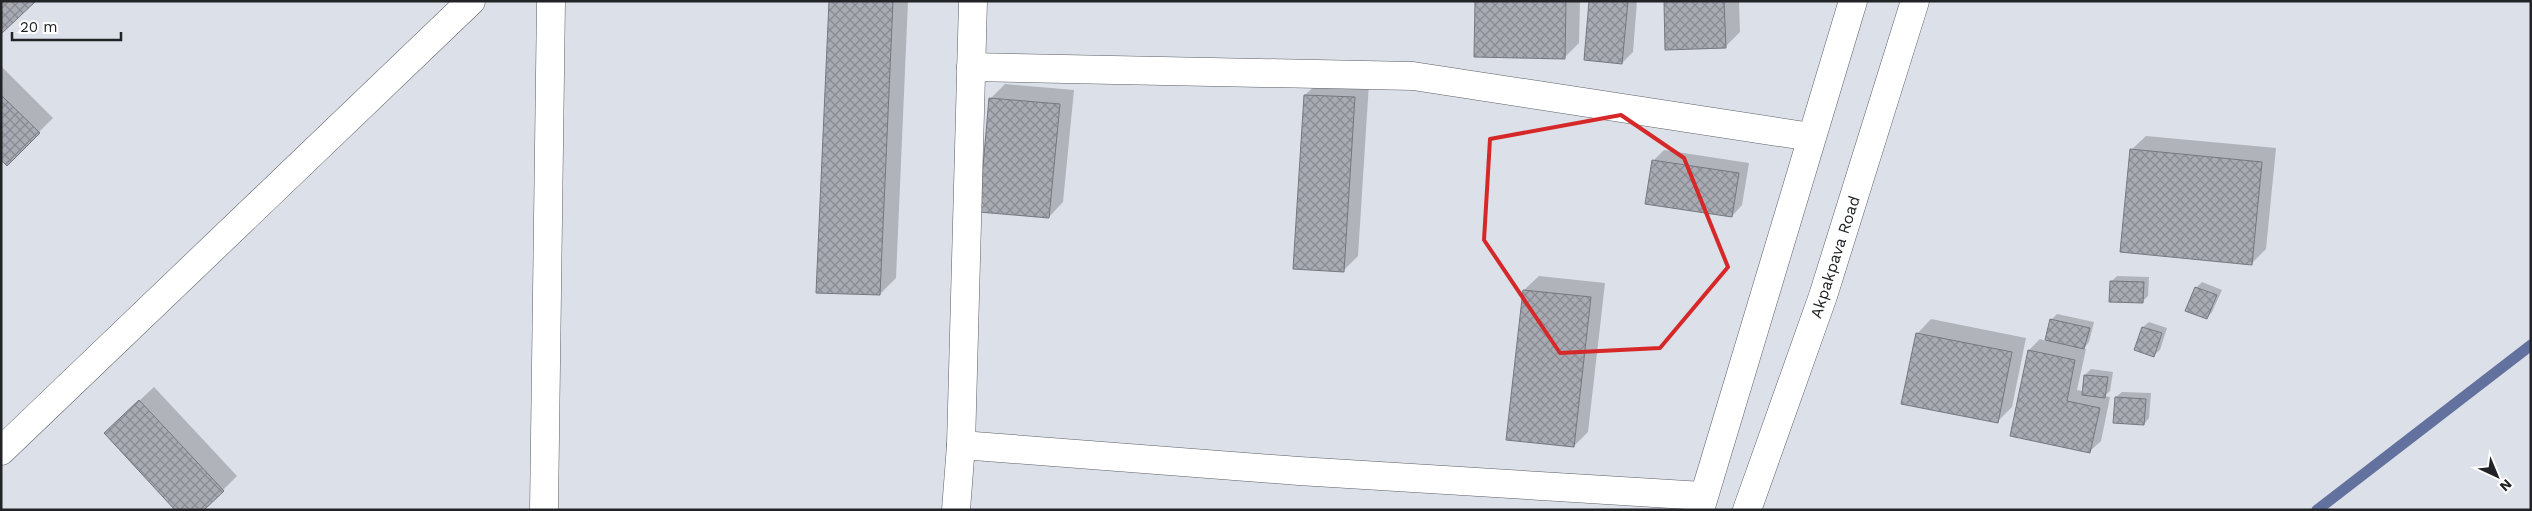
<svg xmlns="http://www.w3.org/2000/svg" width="2532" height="511" font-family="'Work Sans',sans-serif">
<defs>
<pattern id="building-cross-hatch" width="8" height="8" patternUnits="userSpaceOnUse" patternTransform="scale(1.25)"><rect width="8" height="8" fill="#a8abb3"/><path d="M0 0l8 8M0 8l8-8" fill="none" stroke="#888b91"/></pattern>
</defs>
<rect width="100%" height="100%" fill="#dce0e8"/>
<!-- shadow -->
<g fill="#0003">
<path d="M830,1H908L896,278L880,294Z"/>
<path d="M1476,1H1580L1579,43L1565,57Z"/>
<path d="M1590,1H1637L1633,52L1622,63Z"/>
<path d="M1665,1H1739L1740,32L1725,47Z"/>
<path d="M1,66L53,118L7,164L1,159Z"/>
<path d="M1320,81L1369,83L1358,256L1343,271L1305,95Z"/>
<path d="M1005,84L1074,90L1063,202L1049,217L991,98Z"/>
<path d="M2146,136L2276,148L2266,249L2251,264L2131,150Z"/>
<path d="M1664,150L1749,163L1742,205L1732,216L1653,161Z"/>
<path d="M1539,276L1605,283L1588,432L1574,446L1524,290Z"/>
<path d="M2117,276L2149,277L2148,296L2142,302L2112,281Z"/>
<path d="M2202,282L2222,290L2212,312L2207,318L2196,288Z"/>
<path d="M2057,314L2094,322L2089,342L2083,349H2086L2077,390L2083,391L2085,375L2091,369L2113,372L2110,391L2105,396L2110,397L2101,441L2090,451L2029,350L2040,339L2046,341L2051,320Z"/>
<path d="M1931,319L2026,338L2012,407L1997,422L1917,334Z"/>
<path d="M2149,322L2167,328L2160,350L2154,355L2136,349L2143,327Z"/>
<path d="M154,387L237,476L223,490L120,419Z"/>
<path d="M2122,392L2151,393L2149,418L2144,424L2116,397Z"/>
</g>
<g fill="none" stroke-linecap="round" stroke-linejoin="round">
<!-- stream -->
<path stroke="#62719e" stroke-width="11" d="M2317,510L2531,345"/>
</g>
<!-- building -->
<g fill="url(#building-cross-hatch)" stroke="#757880">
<path d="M1,1H36L1,34Z"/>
<path d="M829,1H893L880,295L816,293Z"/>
<path d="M1475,1H1566L1565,59L1474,57Z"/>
<path d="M1589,1H1628L1622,64L1584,60Z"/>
<path d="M1664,1H1724L1726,48L1665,50Z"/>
<path d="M1,95L40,133L7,166L1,160Z"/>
<path d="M1304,95L1355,97L1344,272L1293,269Z"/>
<path d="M989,98L1060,104L1049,218L979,212Z"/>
<path d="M2130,149L2262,162L2252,265L2120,252Z"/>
<path d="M1652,160L1739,173L1732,217L1645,204Z"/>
<path d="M2110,281L2144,282L2143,303L2109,302Z"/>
<path d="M2195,287L2217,295L2207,319L2185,311Z"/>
<path d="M1523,290L1591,297L1574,447L1506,440Z"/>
<path d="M2050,319L2090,328L2084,349L2045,340Z"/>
<path d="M2142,327L2162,333L2154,357L2134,350Z"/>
<path d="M1916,333L2012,352L1998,423L1901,404Z"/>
<path d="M2028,350L2075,360L2067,401L2100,408L2090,453L2010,436Z"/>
<path d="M2084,375L2108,377L2105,398L2082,395Z"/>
<path d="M2115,397L2146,399L2144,425L2113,423Z"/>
<path d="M139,400L224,491L204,510H175L104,433Z"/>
</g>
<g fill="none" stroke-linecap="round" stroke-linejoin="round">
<defs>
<g id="minor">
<path d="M971,67L1413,76L1811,137"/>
<path d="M961,445L1299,471L1703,496"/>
<path d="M1,451L471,1"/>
<path d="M544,510L551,1"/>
<path d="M956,510L961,445L973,1"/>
</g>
<g id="highway">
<path d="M1700,510L1853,1"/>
<path d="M1747,510L1823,296L1915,1"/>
</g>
</defs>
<!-- minor casing -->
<use href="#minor" stroke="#5b5e66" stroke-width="29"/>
<!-- highway casing -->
<use href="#highway" stroke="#5b5e66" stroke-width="29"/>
<!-- minor -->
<use href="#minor" stroke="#fff" stroke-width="28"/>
<!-- highway -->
<use href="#highway" stroke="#fff" stroke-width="28"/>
</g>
<!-- marked area -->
<path fill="none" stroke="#d62828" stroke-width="4" stroke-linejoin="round" d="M1621,115L1684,158L1728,267L1660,348L1560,353L1484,240L1490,139Z"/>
<g text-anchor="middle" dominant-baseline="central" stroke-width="4.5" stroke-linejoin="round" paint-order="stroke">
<!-- street labels -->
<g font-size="16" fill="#222326" stroke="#fff">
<text transform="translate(1835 257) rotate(-72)">Akpakpava Road</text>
</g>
</g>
<!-- border -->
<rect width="2532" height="511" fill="none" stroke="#222326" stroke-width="5"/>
<!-- north arrow -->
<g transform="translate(2497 476) rotate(136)" stroke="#ffffff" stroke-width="4" paint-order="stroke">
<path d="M0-4L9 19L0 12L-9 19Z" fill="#222326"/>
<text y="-8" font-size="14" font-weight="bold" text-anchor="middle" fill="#222326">N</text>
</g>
<!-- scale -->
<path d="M12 32v8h109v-8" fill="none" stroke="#222326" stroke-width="2.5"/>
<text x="20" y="32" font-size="15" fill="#222326" stroke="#ffffff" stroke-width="4" paint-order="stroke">20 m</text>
</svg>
